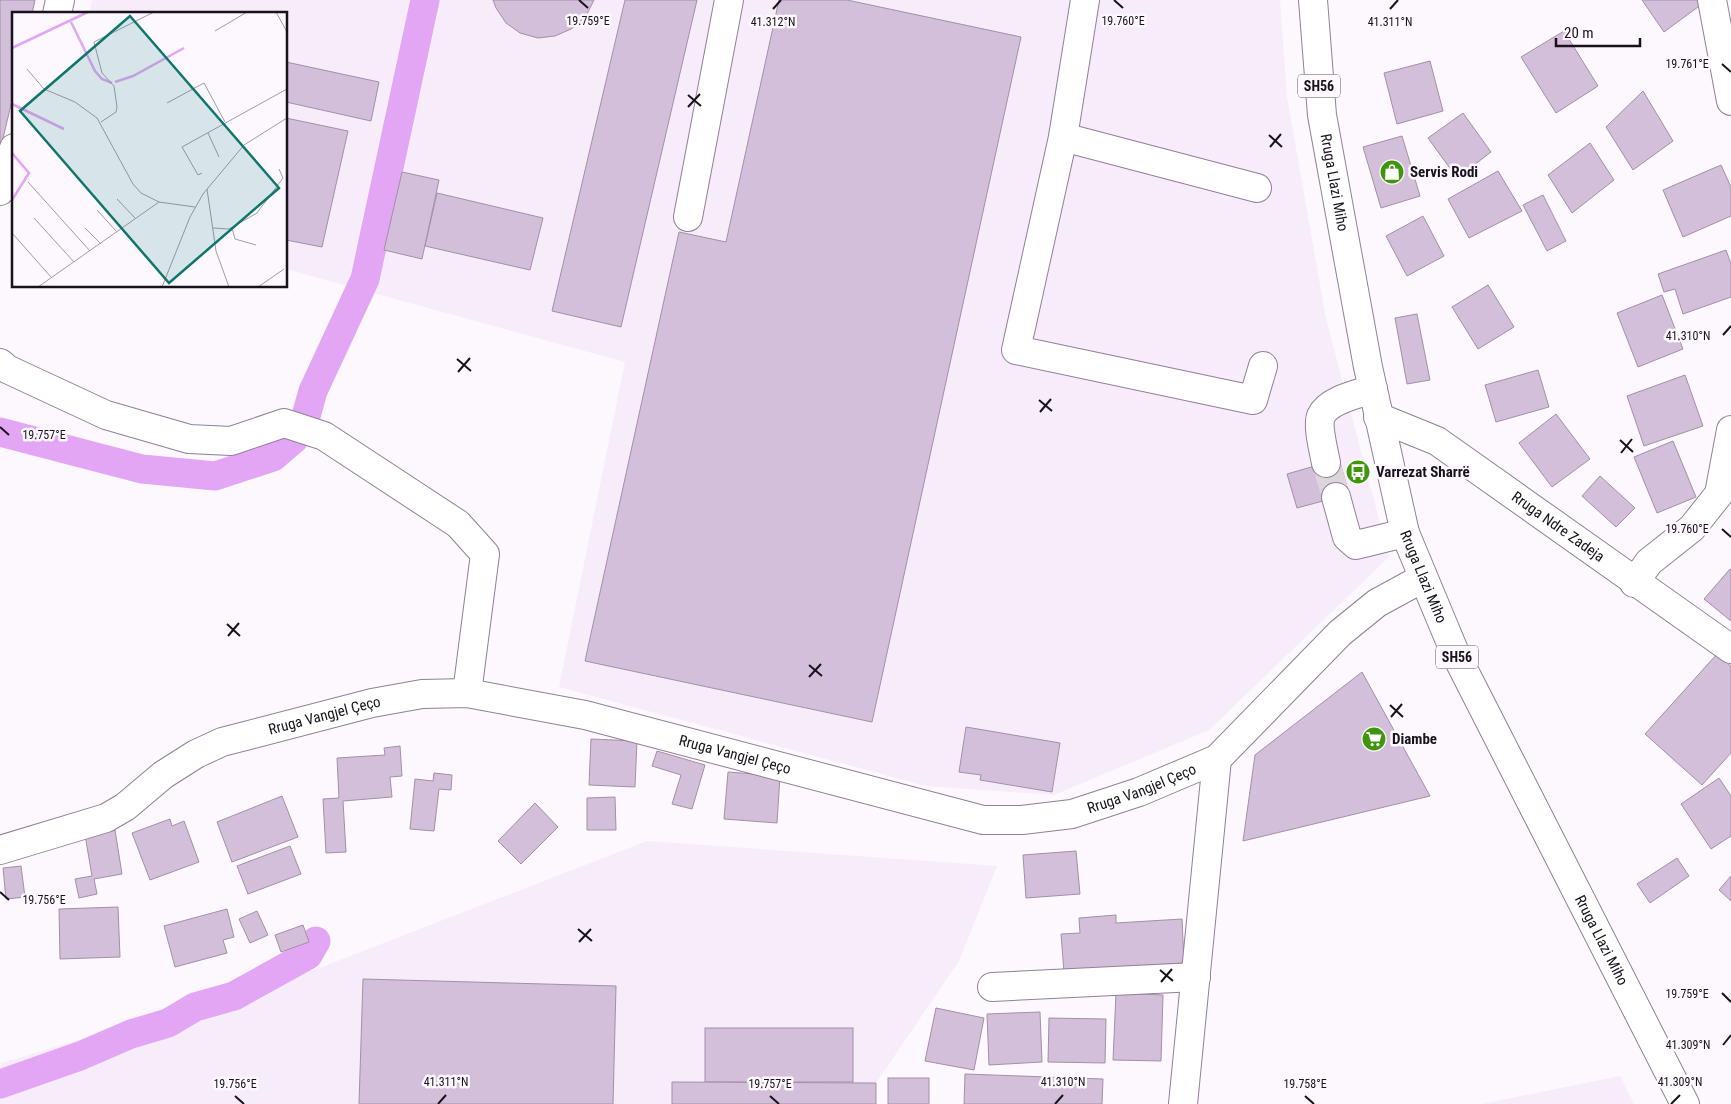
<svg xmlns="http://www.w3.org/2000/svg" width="1731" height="1104" font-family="'Roboto Condensed',sans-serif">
<rect width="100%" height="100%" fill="#fcf8fe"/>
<!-- built -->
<g fill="#f7ecfa">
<path d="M92,0H1280L1287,97L1326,319L1389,557L1209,730L1054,795L926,786L559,687L625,362L286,269V14H89Z"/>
<path d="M647,841L997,866L959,961L876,1083V1104H0L1,1063L322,967Z"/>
<path d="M1620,1076L1634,1104H1482Z"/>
</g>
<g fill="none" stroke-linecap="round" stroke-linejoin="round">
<!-- canal -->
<g stroke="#e2a6f5" stroke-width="29">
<path d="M306,416L313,391L365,279L425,0"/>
<path d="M0,432L142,469L215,476L273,457L294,439"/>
<path d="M0,1084L80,1056L131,1034L168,1023L195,1007L234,996L308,955L316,941"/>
</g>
</g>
<!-- building -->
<g fill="#d3bfda" stroke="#a28fa9">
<path d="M0,0H35L32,14H14V92L0,151Z"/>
<path d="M493,0H594L585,18L571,29L555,36L538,38L520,33L506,23L496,8Z"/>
<path d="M625,0H697L621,327L552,311Z"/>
<path d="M779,0H847L1021,37L872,722L585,661L679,232L726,242Z"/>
<path d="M1642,0H1699L1702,4L1664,32Z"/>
<path d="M1564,31L1598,86L1556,113L1521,57Z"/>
<path d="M1430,61L1443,111L1397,124L1384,73Z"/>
<path d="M286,62L379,82L371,121L286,102Z"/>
<path d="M1643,91L1673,141L1633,170L1606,127Z"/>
<path d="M1463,113L1491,152L1457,178L1428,138Z"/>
<path d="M286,118L348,131L322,247L286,240Z"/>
<path d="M1402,136L1420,196L1381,208L1363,147Z"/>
<path d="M1590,143L1614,180L1572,213L1548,175Z"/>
<path d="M1721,165L1731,187V216L1683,237L1663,190Z"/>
<path d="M1498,171L1522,211L1469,238L1448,199Z"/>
<path d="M402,172L439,180L422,259L384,250Z"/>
<path d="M437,193L543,218L530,270L425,246Z"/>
<path d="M1543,195L1566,241L1547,251L1523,205Z"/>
<path d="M1423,216L1444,256L1407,276L1386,236Z"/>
<path d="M1726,250L1731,264V297L1683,314L1675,289L1664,292L1658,274Z"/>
<path d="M1488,285L1514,327L1478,349L1452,307Z"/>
<path d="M1662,295L1683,349L1638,367L1617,313Z"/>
<path d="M1417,314L1430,380L1407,384L1395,318Z"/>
<path d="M1538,370L1549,407L1496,422L1485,385Z"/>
<path d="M1685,375L1703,426L1644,446L1627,396Z"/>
<path d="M1556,414L1590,459L1552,487L1519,443Z"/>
<path d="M1673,441L1696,497L1657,513L1634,457Z"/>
<path d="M1339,459L1349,494L1297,508L1287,474Z"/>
<path d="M1600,476L1635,508L1616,527L1582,496Z"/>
<path d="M1730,569L1731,570V621L1704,599Z"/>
<path d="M1717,654L1731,666V753L1702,785L1645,734Z"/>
<path d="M1362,672L1430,796L1243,841L1255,755Z"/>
<path d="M966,727L1060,743L1052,792L980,780L981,775L959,772Z"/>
<path d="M591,739L637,741L635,787L589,785Z"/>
<path d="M400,746L402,776L390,777L392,797L343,801L346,852L326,853L323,799L339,798L337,758L385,755L384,748Z"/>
<path d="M657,751L705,765L692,809L672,804L681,775L652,766Z"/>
<path d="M728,772L780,776L777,823L724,819Z"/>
<path d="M434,773L452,775L451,790L439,789L434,831L410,829L415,779L433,781Z"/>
<path d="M1719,778L1731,796V836L1711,849L1681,804Z"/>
<path d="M282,796L298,837L232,862L217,822Z"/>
<path d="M615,797L616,830H587V798Z"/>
<path d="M535,803L558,827L521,864L498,841Z"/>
<path d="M170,819L172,826L184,821L199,862L150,880L132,833Z"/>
<path d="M115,830L122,874L94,879L97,894L79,898L75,879L92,876L85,835Z"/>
<path d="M290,846L301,874L248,894L237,866Z"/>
<path d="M1076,851L1080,894L1026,898L1023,855Z"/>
<path d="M1677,858L1689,876L1650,903L1637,884Z"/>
<path d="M21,866L25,897L6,899L3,868Z"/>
<path d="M1731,876V901L1719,890Z"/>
<path d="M118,907L120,957L60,959L59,909Z"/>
<path d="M227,909L234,937L223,940L227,953L175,967L164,926Z"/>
<path d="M257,911L268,935L250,943L239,919Z"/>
<path d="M1116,915V923L1182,919L1184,963L1064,972L1061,934L1080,933L1079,918Z"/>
<path d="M303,925L309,942L281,952L275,935Z"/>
<path d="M363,979L616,986L613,1104H359Z"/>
<path d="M1116,993L1163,995L1161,1061L1113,1060Z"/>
<path d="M936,1008L984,1018L974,1070L925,1061Z"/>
<path d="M1040,1012L1042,1062L989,1065L987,1014Z"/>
<path d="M1049,1018L1106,1019L1105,1063L1048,1062Z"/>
<rect x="705" y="1028" width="148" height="54"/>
<path d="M965,1074L1103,1079L1102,1104H964Z"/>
<rect x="888" y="1078" width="41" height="26"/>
<path d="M672,1082L876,1083V1104H672Z"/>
</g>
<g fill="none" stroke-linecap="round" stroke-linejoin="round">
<!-- minor-tunnel -->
<path stroke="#dad6dc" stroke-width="28" stroke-dasharray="28 14" stroke-linecap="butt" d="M1326,463L1336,497"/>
<defs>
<g id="minor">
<path d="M1085,0L1063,137L1016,350L1253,400L1263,366"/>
<path d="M1712,0L1731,101"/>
<path d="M57,14L60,0"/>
<path d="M1063,137L1257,188"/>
<path d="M0,191L14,148"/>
<path d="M688,217L729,0"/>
<path d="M0,363L7,369L106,415L189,439L231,441L284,423L324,436L458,524L485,554L467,693"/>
<path id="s1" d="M1378,417L1437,441L1731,649"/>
<path d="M1326,463C1324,452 1317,426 1321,416C1328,400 1358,394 1373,389"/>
<path d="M1336,497L1347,537L1356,545L1405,533"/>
<path d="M1634,583L1649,562L1692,528L1719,494L1731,430"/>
<path id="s2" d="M0,850L106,818L125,807L163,775L196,754L222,742L372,703L422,694L467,693L585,715L983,820H1022L1072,814L1139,792L1217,759L1340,633L1377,603L1423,578"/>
<path d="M992,987L1196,977"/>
<path d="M1183,1104L1217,759"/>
</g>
<g id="major">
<path id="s3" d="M1313,0L1322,115L1368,367L1405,533L1455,653L1685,1104"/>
</g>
</defs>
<!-- minor casing -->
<use href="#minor" stroke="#927f98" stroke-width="30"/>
<!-- major casing -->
<use href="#major" stroke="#927f98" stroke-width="30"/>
<!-- minor -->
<use href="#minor" stroke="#fff" stroke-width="28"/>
<!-- major -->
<use href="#major" stroke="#fff" stroke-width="28"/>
</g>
<!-- ticks -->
<path fill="none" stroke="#19121c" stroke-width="2" d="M579,0L588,8M1114,0L1123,8M773,9L781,0M1390,9L1398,0M1722,64L1731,72M688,95L701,106M688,107L700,94M1269,135L1282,147M1270,147L1281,134M1723,335L1731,326M457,359L471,371M458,372L470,358M1039,400L1052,411M1040,412L1051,399M0,427L9,435M1620,440L1633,452M1621,453L1632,439M1722,529L1731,537M227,624L240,636M228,636L239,623M809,665L822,676M809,677L821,664M1390,705L1403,717M1391,717L1402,704M0,892L9,900M578,929L592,941M579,942L591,929M1160,970L1173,981M1161,982L1172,969M1722,993L1731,1002M1723,1045L1731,1035M235,1096L244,1104M770,1096L779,1104M1305,1096L1314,1104M438,1104L446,1095M1055,1104L1063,1095M1671,1104L1680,1095"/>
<!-- icons -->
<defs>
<symbol id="shop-disc" viewBox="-11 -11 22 22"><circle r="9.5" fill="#3f960b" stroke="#fcf8fe"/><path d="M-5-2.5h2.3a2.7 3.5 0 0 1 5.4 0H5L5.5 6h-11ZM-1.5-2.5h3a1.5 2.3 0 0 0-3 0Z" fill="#fff"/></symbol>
<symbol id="bus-disc" viewBox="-11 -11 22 22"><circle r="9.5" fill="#3f960b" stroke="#fcf8fe"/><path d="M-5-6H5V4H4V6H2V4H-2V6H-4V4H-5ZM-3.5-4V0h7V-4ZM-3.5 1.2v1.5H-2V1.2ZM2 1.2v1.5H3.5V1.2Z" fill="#fff"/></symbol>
<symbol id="supermarket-disc" viewBox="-11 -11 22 22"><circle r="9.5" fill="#3f960b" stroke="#fcf8fe"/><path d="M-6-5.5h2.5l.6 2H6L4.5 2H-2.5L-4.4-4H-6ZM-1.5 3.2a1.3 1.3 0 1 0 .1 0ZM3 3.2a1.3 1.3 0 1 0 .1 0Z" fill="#fff"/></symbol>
</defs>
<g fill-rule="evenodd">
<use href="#shop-disc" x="1378" y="158" width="28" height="28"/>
<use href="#bus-disc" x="1344" y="458" width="28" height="28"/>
<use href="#supermarket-disc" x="1360" y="725" width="28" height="28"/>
</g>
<g text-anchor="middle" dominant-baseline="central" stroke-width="5" stroke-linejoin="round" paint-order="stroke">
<!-- shield labels -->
<g fill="#fcf8fe" stroke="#5d5760" stroke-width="1">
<rect x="1298" y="74.5" width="42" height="23" rx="4"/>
<rect x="1436" y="645.5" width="42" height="23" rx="4"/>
</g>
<g font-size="14" font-weight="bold" fill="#19121c">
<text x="1319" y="86">SH56</text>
<text x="1457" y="657">SH56</text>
</g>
<!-- poi labels -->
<g font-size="15" font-weight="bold" fill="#19121c" stroke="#fcf8fe" text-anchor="start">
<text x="1410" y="172">Servis Rodi</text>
<text x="1376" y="472">Varrezat Sharrë</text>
<text x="1392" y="739">Diambe</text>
</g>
<!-- street labels -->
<g font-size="15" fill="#19121c" stroke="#fcf8fe">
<text stroke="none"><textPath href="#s3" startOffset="184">Rruga Llazi Miho</textPath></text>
<text stroke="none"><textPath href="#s1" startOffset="212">Rruga Ndre Zadeja</textPath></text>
<text stroke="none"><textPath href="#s3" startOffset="589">Rruga Llazi Miho</textPath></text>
<text stroke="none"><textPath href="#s2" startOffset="356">Rruga Vangjel Çeço</textPath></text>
<text stroke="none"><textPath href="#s2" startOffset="776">Rruga Vangjel Çeço</textPath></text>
<text stroke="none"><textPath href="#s2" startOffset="1196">Rruga Vangjel Çeço</textPath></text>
<text stroke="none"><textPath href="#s3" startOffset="994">Rruga Llazi Miho</textPath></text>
</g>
</g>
<!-- overview -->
<g transform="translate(12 12)">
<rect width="275" height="275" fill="#fcf8fe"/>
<path fill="none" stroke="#e2a6f5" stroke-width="2.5" d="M59,10L83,59L90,67L100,71M0,36L76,0M103,70L121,64L172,36M0,92L52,117M0,141L17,161L0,188"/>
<path fill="none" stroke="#a19ca4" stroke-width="1" d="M264,0L275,20M203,19L235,0M15,57L32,77L63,90L85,106L121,172L129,181L147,190L183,195M155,91L192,71L213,110M89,110L104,100L105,95L102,74L90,61L82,30L142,0M196,121L207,145M190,161L186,163L170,135L275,77M16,170L78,239M195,177L204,239L217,275M105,187L124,207M85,198L105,220M22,206L62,250M73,216L89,232M201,216L217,217L245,201L271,166L267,157M220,216L223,227L244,233M0,221L39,265M26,275L147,190M150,275L178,205L191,182L232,133L275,106M246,275L272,257"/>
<path fill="#0f766e" fill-opacity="0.15" stroke="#0f766e" stroke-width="2.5" d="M118,4L267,176L157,271L8,99Z"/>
<rect width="275" height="275" fill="none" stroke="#19121c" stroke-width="2.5"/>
</g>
<g font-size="12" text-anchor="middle" fill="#19121c" stroke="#fcf8fe" stroke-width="5" stroke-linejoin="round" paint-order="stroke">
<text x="588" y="25">19.759°E</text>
<text x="1123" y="25">19.760°E</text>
<text x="773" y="26">41.312°N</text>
<text x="1390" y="26">41.311°N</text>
<text x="1687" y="68">19.761°E</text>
<text x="1688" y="340">41.310°N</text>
<text x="44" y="439">19.757°E</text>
<text x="1687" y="533">19.760°E</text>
<text x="44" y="904">19.756°E</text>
<text x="1687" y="998">19.759°E</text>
<text x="1688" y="1049">41.309°N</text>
<text x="446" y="1086">41.311°N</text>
<text x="1063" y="1086">41.310°N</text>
<text x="1680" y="1086">41.309°N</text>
<text x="235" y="1088">19.756°E</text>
<text x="770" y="1088">19.757°E</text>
<text x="1305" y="1088">19.758°E</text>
</g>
<!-- scale -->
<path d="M1556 38v8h84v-8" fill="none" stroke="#19121c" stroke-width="2.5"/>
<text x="1564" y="38" font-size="15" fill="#19121c" stroke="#fcf8fe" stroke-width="4" paint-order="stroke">20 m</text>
</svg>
